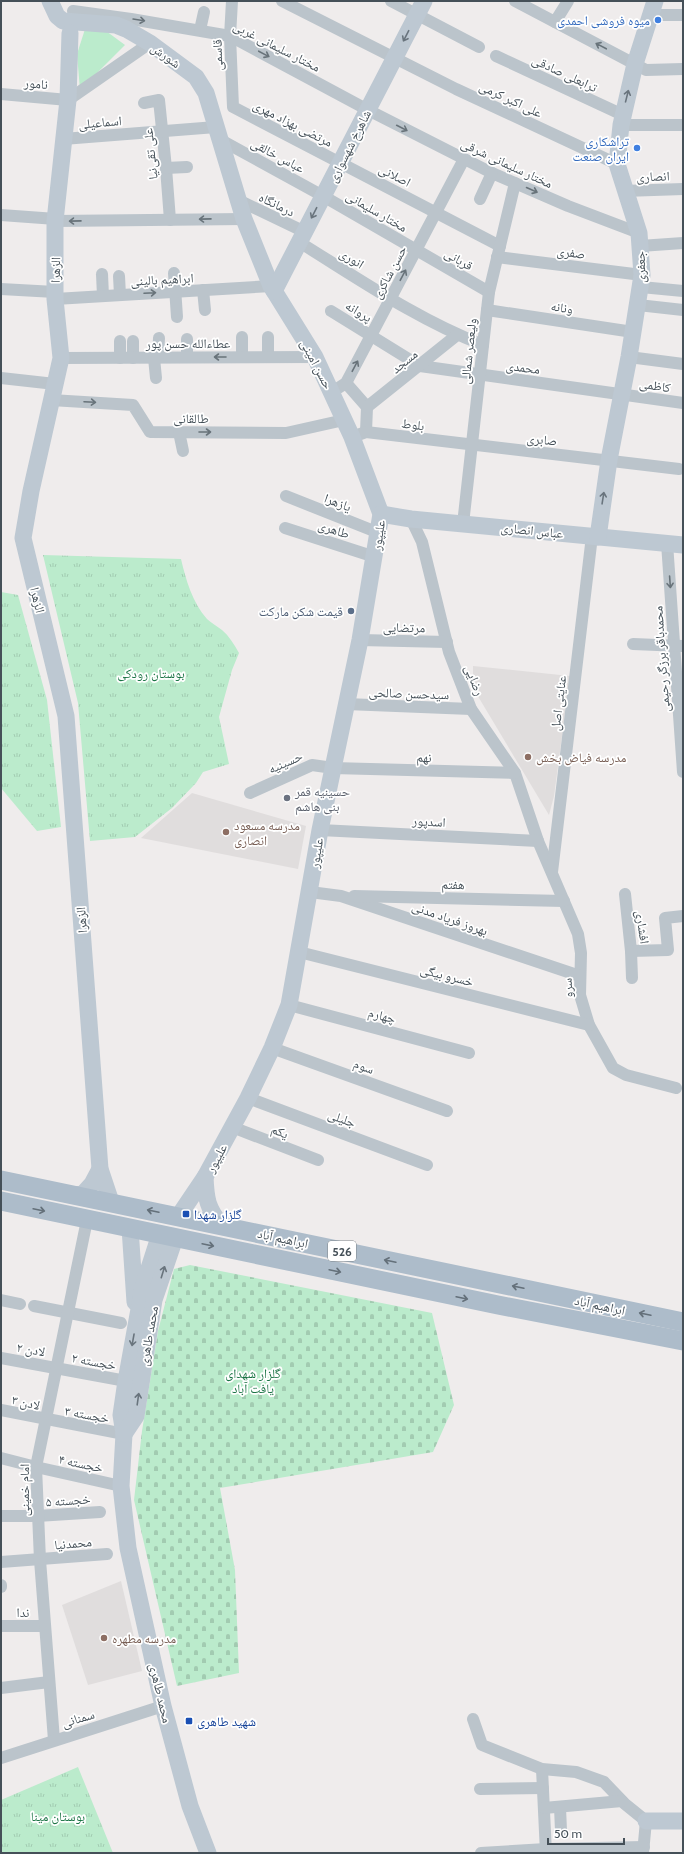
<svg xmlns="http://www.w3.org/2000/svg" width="684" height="1854" font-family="Cabin,'Noto Naskh Arabic',sans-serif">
<defs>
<pattern id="cemetery-stones" width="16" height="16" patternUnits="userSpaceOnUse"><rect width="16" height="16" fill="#bbebcc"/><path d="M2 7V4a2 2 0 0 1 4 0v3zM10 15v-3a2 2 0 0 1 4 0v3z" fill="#a2cbb1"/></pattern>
<pattern id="park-tufts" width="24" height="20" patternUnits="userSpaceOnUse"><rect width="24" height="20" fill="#bbebcc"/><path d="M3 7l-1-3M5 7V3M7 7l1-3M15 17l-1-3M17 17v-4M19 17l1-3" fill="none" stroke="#a2cbb1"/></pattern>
</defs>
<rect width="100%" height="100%" fill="#efecec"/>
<!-- education -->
<g fill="#e0dddd">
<path d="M473,666L570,676L554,796L549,815L473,688Z"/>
<path d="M192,793L306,826L298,869L141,838Z"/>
<path d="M121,1581L142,1671L88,1685L62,1605Z"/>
</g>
<!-- grass -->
<path fill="#bbebcc" d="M86,26L106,31L125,45L80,90L77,54Z"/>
<!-- cemetery -->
<path fill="url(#cemetery-stones)" d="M190,1265L432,1313L454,1405L433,1452L220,1488L235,1570L239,1673L177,1686L134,1500L142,1431L158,1331L174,1269Z"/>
<!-- park -->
<g fill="url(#park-tufts)">
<path d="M43,555L181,559C186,580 192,602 207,619C211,623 217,626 222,630C229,636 234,644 239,653L232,670L219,717L229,764L203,772L196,783L172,808L135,837L90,841L78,703Z"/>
<path d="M1,592L18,595L47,700L61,827L37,831L1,788Z"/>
<path d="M78,1767L113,1853H1V1800Z"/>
</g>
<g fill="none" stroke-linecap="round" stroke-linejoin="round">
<!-- street -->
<g stroke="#bbc4cb" stroke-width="12">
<path d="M232,1L230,36L233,107L500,246"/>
<path d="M282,1L456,89L617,164"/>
<path d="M391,1L479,47"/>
<path d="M515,1L646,70L683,69"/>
<path d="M73,11L131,19L230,36L368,110L492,173L568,206L639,233"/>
<path d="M651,15H683"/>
<path d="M555,22L568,1"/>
<path d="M200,30L204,12"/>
<path d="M496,56L623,115"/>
<path d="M1,94L68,100L150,43"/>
<path d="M144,103L159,100L166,168L170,220"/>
<path d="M621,125H683"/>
<path d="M63,139L216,127"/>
<path d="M219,139L323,196L489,292"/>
<path d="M166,168L187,167"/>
<path d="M624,191L683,189"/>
<path d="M480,199L492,173"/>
<path d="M238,200L305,232"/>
<path d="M1,215L56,219"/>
<path d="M55,221L244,219"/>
<path d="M299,242C359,279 418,320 483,345"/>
<path d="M640,246L683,243"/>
<path d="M497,257L642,275"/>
<path d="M174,273L177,317"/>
<path d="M102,274L103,296"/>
<path d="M119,276L120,295"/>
<path d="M641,287L683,291"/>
<path d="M1,289L55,292"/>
<path d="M203,290L205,310"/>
<path d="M55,299L271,286"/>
<path d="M638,305L683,310"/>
<path d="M487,310L633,332"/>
<path d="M331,311L420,366L683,403"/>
<path d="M242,337V357"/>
<path d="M133,341V358"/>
<path d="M158,357L159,338"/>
<path d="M187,357V339"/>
<path d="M268,357V337"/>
<path d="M629,357L683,364"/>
<path d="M61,358L315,357"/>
<path d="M120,358V341"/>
<path d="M154,358L156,378"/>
<path d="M1,378L55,384"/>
<path d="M346,383L367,407L366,432"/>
<path d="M332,392L346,383L464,159"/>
<path d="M51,400L133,405L150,432L286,433L344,420"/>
<path d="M367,407L457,335"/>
<path d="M179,432L183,451"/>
<path d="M352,437L366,432L679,469"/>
<path d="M286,496L379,533"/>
<path d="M411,519L422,542L449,652L471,709L515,773L538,841L578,934L581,953L580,995L589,1025L613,1068L626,1075L676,1088"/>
<path d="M463,524L489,292L515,183"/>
<path d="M285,528L375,557"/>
<path d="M667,543L683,772"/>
<path d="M360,640L447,642"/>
<path d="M633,644L682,646"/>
<path d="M346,704L471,709"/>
<path d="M250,793L312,765L333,768L515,773"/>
<path d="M320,830L538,841"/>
<path d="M552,872L592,536"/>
<path d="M310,892L341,896L580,976"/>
<path d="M625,894L631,951L668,950L665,918L683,916"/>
<path d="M354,896L564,901"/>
<path d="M631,951L632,978"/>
<path d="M299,952L589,1025"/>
<path d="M289,1005L469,1053"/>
<path d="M272,1048L447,1111"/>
<path d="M248,1098L427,1165"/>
<path d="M232,1127L318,1160"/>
<path d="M1,1300L20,1304"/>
<path d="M34,1306L121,1323"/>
<path d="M1,1358L126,1381"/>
<path d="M1,1410L124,1434"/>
<path d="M1,1458L36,1467L121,1486"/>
<path d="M1,1516H37L100,1512"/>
<path d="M1,1562L107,1554"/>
<path d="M1,1585V1587"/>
<path d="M1,1626H45"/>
<path d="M1,1688L49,1682"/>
<path d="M473,1719L482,1745L542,1769L576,1772L604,1782L625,1804L646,1821L643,1853"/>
<path d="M54,1740L40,1560L36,1467L87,1220"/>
<path d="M1,1758L163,1706"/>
<path d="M542,1769L546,1853"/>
<path d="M480,1789L543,1788"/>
<path d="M560,1807L561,1831"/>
<path d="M544,1808L622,1801"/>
<path d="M481,1853L546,1849L644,1847"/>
</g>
<!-- secondary -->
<g stroke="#bdc8d2" stroke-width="17">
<path d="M50,1L57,16L63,21L116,25L126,29L150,43L196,77L206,93L244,219L271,286L315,357L352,437L381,514L360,640L320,830L289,1005L272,1048L248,1098L205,1177L178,1217"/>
<path d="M70,33L68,100L55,221V299L61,358L31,491L23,538L66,716L100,1169L111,1202"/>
<path d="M274,291L424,1"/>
<path d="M381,514L411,519L683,545"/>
<path d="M598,537L609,460L629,357L642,275L639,233L617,164L621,125L635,64L655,1"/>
<path d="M205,1177C206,1199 207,1208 222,1226"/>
<path d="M75,1195L83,1194L92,1184L100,1169"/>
<path d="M130,1228L135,1302"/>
<path d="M160,1234L143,1287L126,1381L121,1415L124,1434L121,1486L128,1548L163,1706L190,1806L208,1853"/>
<path d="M124,1434L136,1416L154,1300L175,1238"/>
<path d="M646,1821H683"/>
</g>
<!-- primary -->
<g stroke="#adbcca" stroke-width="19">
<path d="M1,1180L683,1322"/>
<path d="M1,1201L498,1305L683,1341"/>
</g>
</g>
<!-- one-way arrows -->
<defs><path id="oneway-shaft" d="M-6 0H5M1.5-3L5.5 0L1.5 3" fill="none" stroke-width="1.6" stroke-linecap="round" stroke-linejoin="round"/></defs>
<g stroke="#68737a">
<use href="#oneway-shaft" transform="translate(139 20) rotate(9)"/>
<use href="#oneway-shaft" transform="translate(601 46) rotate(-152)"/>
<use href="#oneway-shaft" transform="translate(264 54) rotate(28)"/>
<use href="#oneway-shaft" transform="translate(402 128) rotate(27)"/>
<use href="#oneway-shaft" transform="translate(532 190) rotate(24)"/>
<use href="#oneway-shaft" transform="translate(205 219) rotate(179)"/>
<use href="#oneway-shaft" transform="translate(75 221) rotate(179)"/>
<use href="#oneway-shaft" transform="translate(403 275) rotate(-62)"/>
<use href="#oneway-shaft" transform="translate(150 293) rotate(-3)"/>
<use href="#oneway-shaft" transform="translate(220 357) rotate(180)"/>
<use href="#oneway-shaft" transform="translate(355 366) rotate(-62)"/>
<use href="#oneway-shaft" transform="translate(90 402) rotate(3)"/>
<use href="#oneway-shaft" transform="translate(205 432)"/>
<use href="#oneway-shaft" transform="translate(670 582) rotate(86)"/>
</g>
<g stroke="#69747d">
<use href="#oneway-shaft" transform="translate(406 36) rotate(117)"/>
<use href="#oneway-shaft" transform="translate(627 96) rotate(-76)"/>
<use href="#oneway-shaft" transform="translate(314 213) rotate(117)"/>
<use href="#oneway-shaft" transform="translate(603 498) rotate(-81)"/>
<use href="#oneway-shaft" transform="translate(163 1272) rotate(-73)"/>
<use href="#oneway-shaft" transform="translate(133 1340) rotate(100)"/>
<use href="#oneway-shaft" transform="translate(138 1399) rotate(-82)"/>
</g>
<g stroke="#64707a">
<use href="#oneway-shaft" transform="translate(39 1210) rotate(12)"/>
<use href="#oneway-shaft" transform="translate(153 1211) rotate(-168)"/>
<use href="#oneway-shaft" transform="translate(208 1245) rotate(12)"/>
<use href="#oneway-shaft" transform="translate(390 1261) rotate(-168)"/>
<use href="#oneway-shaft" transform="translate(335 1271) rotate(12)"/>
<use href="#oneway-shaft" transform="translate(518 1287) rotate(-168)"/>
<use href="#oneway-shaft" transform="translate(462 1298) rotate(12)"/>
<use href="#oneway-shaft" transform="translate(645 1314) rotate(-168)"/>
</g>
<!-- markers -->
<g fill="#3f7fe0" stroke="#fff" stroke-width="1.5">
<circle cx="658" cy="20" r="4"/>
<circle cx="637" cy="148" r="4"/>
</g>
<circle fill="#5c6f8a" stroke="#fff" stroke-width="1.5" cx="351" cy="611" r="4"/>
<g fill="#8d6e63" stroke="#fff" stroke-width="1.5">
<circle cx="528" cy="757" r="4"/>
<circle cx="226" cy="832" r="4"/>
<circle cx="104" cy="1638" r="4"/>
</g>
<circle fill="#6b7280" stroke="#fff" stroke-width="1.5" cx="287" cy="798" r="4"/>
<g fill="#1a4fb4" stroke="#fff" stroke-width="1.5">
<rect x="182" y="1210" width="8" height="8" rx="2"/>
<rect x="185" y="1717" width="8" height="8" rx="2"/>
</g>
<g text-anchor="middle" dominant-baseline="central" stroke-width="3.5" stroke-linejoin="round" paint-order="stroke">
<!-- shield labels -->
<rect fill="#fff" stroke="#7d848a" stroke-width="1" x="328" y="1241" width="28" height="20" rx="3"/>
<g font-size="12" font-weight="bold" fill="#455058">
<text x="342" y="1251">526</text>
</g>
<!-- shop labels -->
<g font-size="13" fill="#366cbe" stroke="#fff" text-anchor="end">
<text x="650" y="20">میوه فروشی احمدی</text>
<text x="629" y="141">تراشکاری<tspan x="629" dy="15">ایران صنعت</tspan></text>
</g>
<!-- street labels -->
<g font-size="13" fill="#455058" stroke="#fff">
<text transform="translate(277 46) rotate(27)">مختار سلیمانی غربی</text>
<text transform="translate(166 55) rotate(36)">شورش</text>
<text transform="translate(217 55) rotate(-92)">قاسمی</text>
<text transform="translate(565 73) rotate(25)">ترابعلی صادقی</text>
<text transform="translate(36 83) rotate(5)">نامور</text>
<text transform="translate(511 99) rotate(25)">علی اکبر کرمی</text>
<text transform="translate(100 122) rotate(-5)">اسماعیلی</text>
<text transform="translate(293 123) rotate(27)">مرتضی بهزاد مهری</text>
<text transform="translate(349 146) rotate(-63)">شاهرخ شهسواری</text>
<text transform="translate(150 154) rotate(-96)">علی تقی‌نیا</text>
<text transform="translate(278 155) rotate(28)">عباس خالقی</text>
<text transform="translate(507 163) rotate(25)">مختار سلیمانی شرقی</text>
<text transform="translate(395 175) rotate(27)">اصلانی</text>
<text transform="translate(653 176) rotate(-2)">انصاری</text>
<text transform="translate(277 204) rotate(26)">درمانگاه</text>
<text transform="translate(377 211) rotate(30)">مختار سلیمانی</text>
<text transform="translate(571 252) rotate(7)">صفری</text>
<text transform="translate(352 258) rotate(32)">انوری</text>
<text transform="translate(459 259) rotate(30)">قربانی</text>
<text transform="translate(640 267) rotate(-91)">جعفری</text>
<text transform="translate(55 270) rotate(-89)">الزهرا</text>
<text transform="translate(389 272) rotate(-62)">حسن شاکری</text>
<text transform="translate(162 279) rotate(-3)">ابراهیم بالینی</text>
<text transform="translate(562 307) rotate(9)">ونانه</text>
<text transform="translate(359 311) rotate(31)">پروانه</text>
<text x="188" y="343">عطاءالله حسن پور</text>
<text transform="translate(468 351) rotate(-84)">ولیعصر شمالی</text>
<text transform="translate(404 361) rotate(-39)">مسجد</text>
<text transform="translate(317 364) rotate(62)">حسن امینی</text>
<text transform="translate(523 367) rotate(7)">محمدی</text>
<text transform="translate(655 385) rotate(9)">کاظمی</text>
<text x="191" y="418">طالقانی</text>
<text transform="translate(413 424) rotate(7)">بلوط</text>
<text transform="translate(542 439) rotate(6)">صابری</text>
<text transform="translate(338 502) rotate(21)">یازهرا</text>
<text transform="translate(334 529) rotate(18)">طاهری</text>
<text transform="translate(532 530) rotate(6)">عباس انصاری</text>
<text transform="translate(378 535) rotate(-82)">علیپور</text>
<text transform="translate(38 600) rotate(76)">الزهرا</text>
<text transform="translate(404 627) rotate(1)">مرتضایی</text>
<text transform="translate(661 659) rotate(-94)">محمدباقر برزگر رحیمی</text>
<text transform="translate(475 680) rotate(69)">رضایی</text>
<text transform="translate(409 693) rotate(2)">سیدحسن صالحی</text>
<text transform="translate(558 703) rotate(-83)">عنایتی اصل</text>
<text transform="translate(424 757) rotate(1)">نهم</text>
<text transform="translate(285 762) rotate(-24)">حسینیه</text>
<text transform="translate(429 821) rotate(3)">اسدپور</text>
<text transform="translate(316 853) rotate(-81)">علیپور</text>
<text transform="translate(453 884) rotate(1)">هفتم</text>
<text transform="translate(450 918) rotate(19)">بهروز فریاد مدنی</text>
<text transform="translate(81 920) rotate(-94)">الزهرا</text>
<text transform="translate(643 927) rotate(82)">افشاری</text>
<text transform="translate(447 975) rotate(14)">خسرو بیگی</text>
<text transform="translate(567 988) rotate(-93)">سرو</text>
<text transform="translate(382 1015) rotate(15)">چهارم</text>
<text transform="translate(364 1066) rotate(20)">سوم</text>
<text transform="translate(342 1118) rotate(20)">جلیلی</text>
<text transform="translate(280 1131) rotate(21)">یکم</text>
<text transform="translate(216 1158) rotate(-62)">علیپور</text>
<text transform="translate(283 1238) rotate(12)">ابراهیم آباد</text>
<text transform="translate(600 1305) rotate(12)">ابراهیم آباد</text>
<text transform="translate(148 1336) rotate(-80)">محمد طاهری</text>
<text transform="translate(31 1349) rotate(10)">لادن ۲</text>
<text transform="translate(94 1361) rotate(10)">خجسته ۲</text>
<text transform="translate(26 1402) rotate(13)">لادن ۳</text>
<text transform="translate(87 1414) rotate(10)">خجسته ۳</text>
<text transform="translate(81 1463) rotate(12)">خجسته ۴</text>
<text transform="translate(24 1490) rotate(-90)">امام خمینی</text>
<text transform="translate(68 1500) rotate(-4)">خجسته ۵</text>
<text transform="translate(73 1543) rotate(-5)">محمدنیا</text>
<text x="23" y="1612">ندا</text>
<text transform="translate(161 1693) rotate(77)">محمد طاهری</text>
<text transform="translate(78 1718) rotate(-17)">سمنانی</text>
</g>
<!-- service labels -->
<g font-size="13" fill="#4e5e75" stroke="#fff" text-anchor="end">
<text x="343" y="611">قیمت شکن مارکت</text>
</g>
<!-- park labels -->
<g font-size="13" fill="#1b7445" stroke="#fff">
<text x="151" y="673">بوستان رودکی</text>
<text x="253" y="1373">گلزار شهدای<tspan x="253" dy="15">یافت آباد</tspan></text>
<text x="58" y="1816">بوستان مینا</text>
</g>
<!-- education labels -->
<g font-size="13" fill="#785e54" stroke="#fff" text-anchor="start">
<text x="536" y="757">مدرسه فیاض بخش</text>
<text x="234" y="825">مدرسه مسعود<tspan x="234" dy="15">انصاری</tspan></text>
<text x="112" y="1638">مدرسه مطهره</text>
</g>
<!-- worship labels -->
<g font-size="13" fill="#5b616d" stroke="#fff" text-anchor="start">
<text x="295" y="791">حسینیه قمر<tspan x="295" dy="15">بنی هاشم</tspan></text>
</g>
<!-- transit labels -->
<g font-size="13" fill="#164399" stroke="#fff" text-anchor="start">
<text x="194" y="1214">گلزار شهدا</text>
<text x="197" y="1721">شهید طاهری</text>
</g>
</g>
<!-- border -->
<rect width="684" height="1854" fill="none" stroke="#455058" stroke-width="4"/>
<!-- scale -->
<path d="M548 1838v6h76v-6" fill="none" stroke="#455058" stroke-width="2"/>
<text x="554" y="1838" font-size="12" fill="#455058" stroke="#ffffff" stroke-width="3" paint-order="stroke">50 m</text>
</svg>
